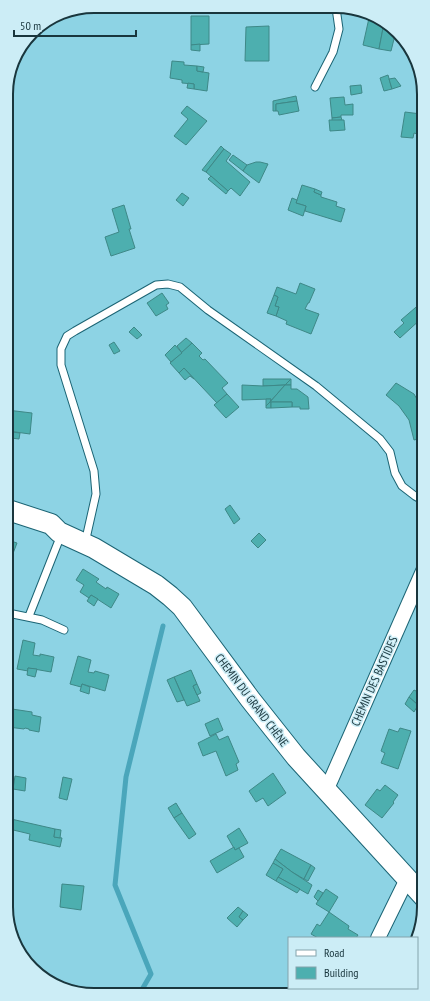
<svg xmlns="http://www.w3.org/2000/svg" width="430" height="1001" font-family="'PT Sans Narrow',sans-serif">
<rect width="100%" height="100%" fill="#8dd3e4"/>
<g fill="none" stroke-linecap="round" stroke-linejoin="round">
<!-- stream -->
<path stroke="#4aa6bb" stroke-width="5" d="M140,993L151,974L115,885L126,777L163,626"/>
</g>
<!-- building -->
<g fill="#4dafaf" stroke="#3e8887">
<path d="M364,13L384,23L379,49L363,45L369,18L363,16Z"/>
<path d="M191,16H209V44L191,45Z"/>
<path d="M384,23L391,26L390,30L396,31L391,51L379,49Z"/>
<path d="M269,26V61H245L246,27Z"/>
<path d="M200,44V51L191,50V45Z"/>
<path d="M172,61L184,62V65L197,66V71L209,73L207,91L194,89V84L182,83V80L170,78Z"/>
<path d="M197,66L204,67L203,72L197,71Z"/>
<path d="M388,75L392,89L384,91L380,78Z"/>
<path d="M395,78L401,86L392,89L389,79Z"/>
<path d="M188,83L194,84V89L187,88Z"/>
<path d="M361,85L362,93L351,95L350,86Z"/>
<path d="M296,96L297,101L276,104V111H273V101Z"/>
<path d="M344,97L345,105L353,104V115H341V117L332,118L330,98Z"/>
<path d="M297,101L299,111L279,115L278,111H276V104Z"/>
<path d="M187,106L207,121L186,145L174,136L188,119L181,113Z"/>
<path d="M405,112L421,114V135L414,133L413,138L401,137Z"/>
<path d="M341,117L342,120L332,121V118Z"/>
<path d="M329,120H344L345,130L330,131Z"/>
<path d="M221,146L224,149L206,172L202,170Z"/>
<path d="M224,149L231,154L226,161L250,182L240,196L231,188L228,191L206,172Z"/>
<path d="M233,155L247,165L243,171L229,160Z"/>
<path d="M256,162H260L268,164L259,183L243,171L247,165Z"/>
<path d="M211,176L228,191L226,194L208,179Z"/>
<path d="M302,185L315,189L314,192L321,195V197L337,202L336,206L345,209L341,222L305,211L306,206L296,203Z"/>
<path d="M315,189L322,192L321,195L314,192Z"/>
<path d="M182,193L189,198L183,206L176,200Z"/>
<path d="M292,198L297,200L296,203L306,206L303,216L288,210Z"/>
<path d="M124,205L131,229H129L135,248L111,256L105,237L119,232L112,209Z"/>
<path d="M300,283L315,289L309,303H308L305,309L319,314L311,334L286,324L287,321L276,316L279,307L275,306L278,297L274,295L277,287L296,294Z"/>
<path d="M162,293L169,303L166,305L168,309L156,316L147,303Z"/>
<path d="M274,295L278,297L275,306L279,307L276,316L267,313Z"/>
<path d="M422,302V318L400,338L394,332L404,323L401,320Z"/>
<path d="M134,327L142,335L137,339L129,332Z"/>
<path d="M186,338L192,343L182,353L177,346Z"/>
<path d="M114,342L120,351L114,354L109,345Z"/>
<path d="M192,343L202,353L199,356L203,360L205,359L228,383L222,388L227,394L217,403L184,368L179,373L170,363Z"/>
<path d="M175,345L182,353L171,362L165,355Z"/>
<path d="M184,368L194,379L190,376L185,380L179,373Z"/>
<path d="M263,379H291L285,385L263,386Z"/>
<path d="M291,379V385H285Z"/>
<path d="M396,383L414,394L422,408V438L414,440L409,420L399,406L386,395Z"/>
<path d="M242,385L263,386L285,385L270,402L271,399L242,400Z"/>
<path d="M285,385H291V389H297L308,397L309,409H300V407H292V402H270Z"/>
<path d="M227,394L239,407L226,418L214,405Z"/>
<path d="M266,399H271L270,402L266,406Z"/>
<path d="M270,402H271V408H266V406Z"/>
<path d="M271,402H292V407L271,408Z"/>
<path d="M7,410L32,413L30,434L8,431L10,417L7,416Z"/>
<path d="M7,416L10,417L8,431H7Z"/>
<path d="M12,432L20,433L19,439L11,438Z"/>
<path d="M230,505L240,519L234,524L225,509Z"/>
<path d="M259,533L266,540L258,548L251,541Z"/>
<path d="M8,540L17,543L12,556L8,554Z"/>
<path d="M83,569L99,579L96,582L106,589L107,587L119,594L111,608L91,595L89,598L80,592L84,585L76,580Z"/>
<path d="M91,595L98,599L94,606L87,601Z"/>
<path d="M23,640L35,643L33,655L40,656V654L54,657L51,672L28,668V671L17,669Z"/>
<path d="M78,656L91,660L88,672L94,673L95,671L109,675L105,691L82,684L81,687L70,684Z"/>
<path d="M28,668L37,669L35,677L27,675Z"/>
<path d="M191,670L197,684L193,686L200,701L187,706L174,677Z"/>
<path d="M174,677L184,700L177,702L167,680Z"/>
<path d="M423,678V702L421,701L418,705L409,697L414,690L416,691L420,685L418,684Z"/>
<path d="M82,684L90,687L89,694L80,691Z"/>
<path d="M197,684L201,693L197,695L193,686Z"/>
<path d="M409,697L418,705L414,712L405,704Z"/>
<path d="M12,709L32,712V715L41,717L39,732L29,730V729L25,728L24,729L8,727Z"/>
<path d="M218,718L223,730L210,736L205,724Z"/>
<path d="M400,728L411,731L398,769L381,763L385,753L381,751L389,729L398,732Z"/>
<path d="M216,734L219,740L228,736L239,762L236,764L238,770L226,776L216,751L203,756L198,743Z"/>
<path d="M273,773L286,793L268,806L263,798L256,802L249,791Z"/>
<path d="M15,776L26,778L25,791L13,789Z"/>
<path d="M63,777L72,779L67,800L59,798Z"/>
<path d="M385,785L398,795L393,802L394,803L382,818L365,805L377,789L380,791Z"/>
<path d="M176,803L182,813L174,818L168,808Z"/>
<path d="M182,813L196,834L189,839L174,818Z"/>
<path d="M11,819L55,829L54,837L62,838L60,847L29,840L30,834L9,829Z"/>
<path d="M239,828L248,843L235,850L227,836Z"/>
<path d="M55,829L61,830L60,838L54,837Z"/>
<path d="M234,847L235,850L239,848L244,857L217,873L210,861Z"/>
<path d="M281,849L311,865L304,879L292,872L275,859Z"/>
<path d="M275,859L292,872L312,885L308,894L278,877L283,869L273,863Z"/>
<path d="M273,863L283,869L276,881L266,875Z"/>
<path d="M311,865L315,868L308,881L304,879Z"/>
<path d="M278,877L300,889L297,893L276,881Z"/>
<path d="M62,884L84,886L81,910L60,907Z"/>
<path d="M326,889L338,897L329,912L316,904Z"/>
<path d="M318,890L323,893L318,901L314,897Z"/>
<path d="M238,907L243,911L239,917L243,920L237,927L227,918Z"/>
<path d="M243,911L248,915L243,920L239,917Z"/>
<path d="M329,912L349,926L348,929L358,935L356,938H318L311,934L317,924L320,926Z"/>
</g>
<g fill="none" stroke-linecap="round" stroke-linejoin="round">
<defs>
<g id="service">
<path d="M315,87L333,52L339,29L336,8"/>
<path d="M85,543L96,494L94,471L61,365V349L67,336L75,331L156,285L168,284L180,287L208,310L316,386L380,439L390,452L395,473L402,486L415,496L422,500"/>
<path d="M8,613L42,620L64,630"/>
<path d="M29,616L61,535"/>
</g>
<g id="minor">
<path d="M326,791L423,571"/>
<path d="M378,938L407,879"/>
<path d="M350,992L352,988"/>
</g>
<path id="secondary" d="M8,510L51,524L59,532L94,548L156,585L170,596L182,607L250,699L296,757L424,897"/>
</defs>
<!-- service casing -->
<use href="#service" stroke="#1b6474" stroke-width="9"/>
<!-- minor casing -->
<use href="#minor" stroke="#1b6474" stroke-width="16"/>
<!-- secondary casing -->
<use href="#secondary" stroke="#1b6474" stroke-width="22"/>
<!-- service -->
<use href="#service" stroke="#fff" stroke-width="7"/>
<!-- minor -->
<use href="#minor" stroke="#fff" stroke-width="14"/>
<!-- secondary -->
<use href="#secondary" stroke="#fff" stroke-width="20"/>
</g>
<g text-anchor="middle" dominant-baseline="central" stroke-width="3" stroke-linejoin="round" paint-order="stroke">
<!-- street labels -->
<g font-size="12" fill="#19363d" stroke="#ccedf6">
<text transform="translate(374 681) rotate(-66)">CHEMIN DES BASTIDES</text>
<text transform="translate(252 700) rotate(53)">CHEMIN DU GRAND CHÊNE</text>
</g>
</g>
<!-- crop -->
<path d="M0 0H430V1001H0ZM94 13H336A81 81 0 0 1 417 94V907A81 81 0 0 1 336 988H94A81 81 0 0 1 13 907V94A81 81 0 0 1 94 13Z" fill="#ccedf6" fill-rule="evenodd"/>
<path fill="none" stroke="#19363d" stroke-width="2" d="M94 13H336A81 81 0 0 1 417 94V907A81 81 0 0 1 336 988H94A81 81 0 0 1 13 907V94A81 81 0 0 1 94 13Z"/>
<!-- legend -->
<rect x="288" y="937" width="130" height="52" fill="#ccedf6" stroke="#84a4ac"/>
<rect x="296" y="950" width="20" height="6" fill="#ffffff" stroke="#84a4ac"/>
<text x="324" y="957" font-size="12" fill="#19363d">Road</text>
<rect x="296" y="967" width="20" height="12" fill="#4dafaf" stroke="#84a4ac"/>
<text x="324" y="977" font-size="12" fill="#19363d">Building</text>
<!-- scale -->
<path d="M14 30v6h122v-6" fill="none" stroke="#19363d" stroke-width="2"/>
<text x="20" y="30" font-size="12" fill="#19363d" stroke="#ccedf6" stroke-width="3" paint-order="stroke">50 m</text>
</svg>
